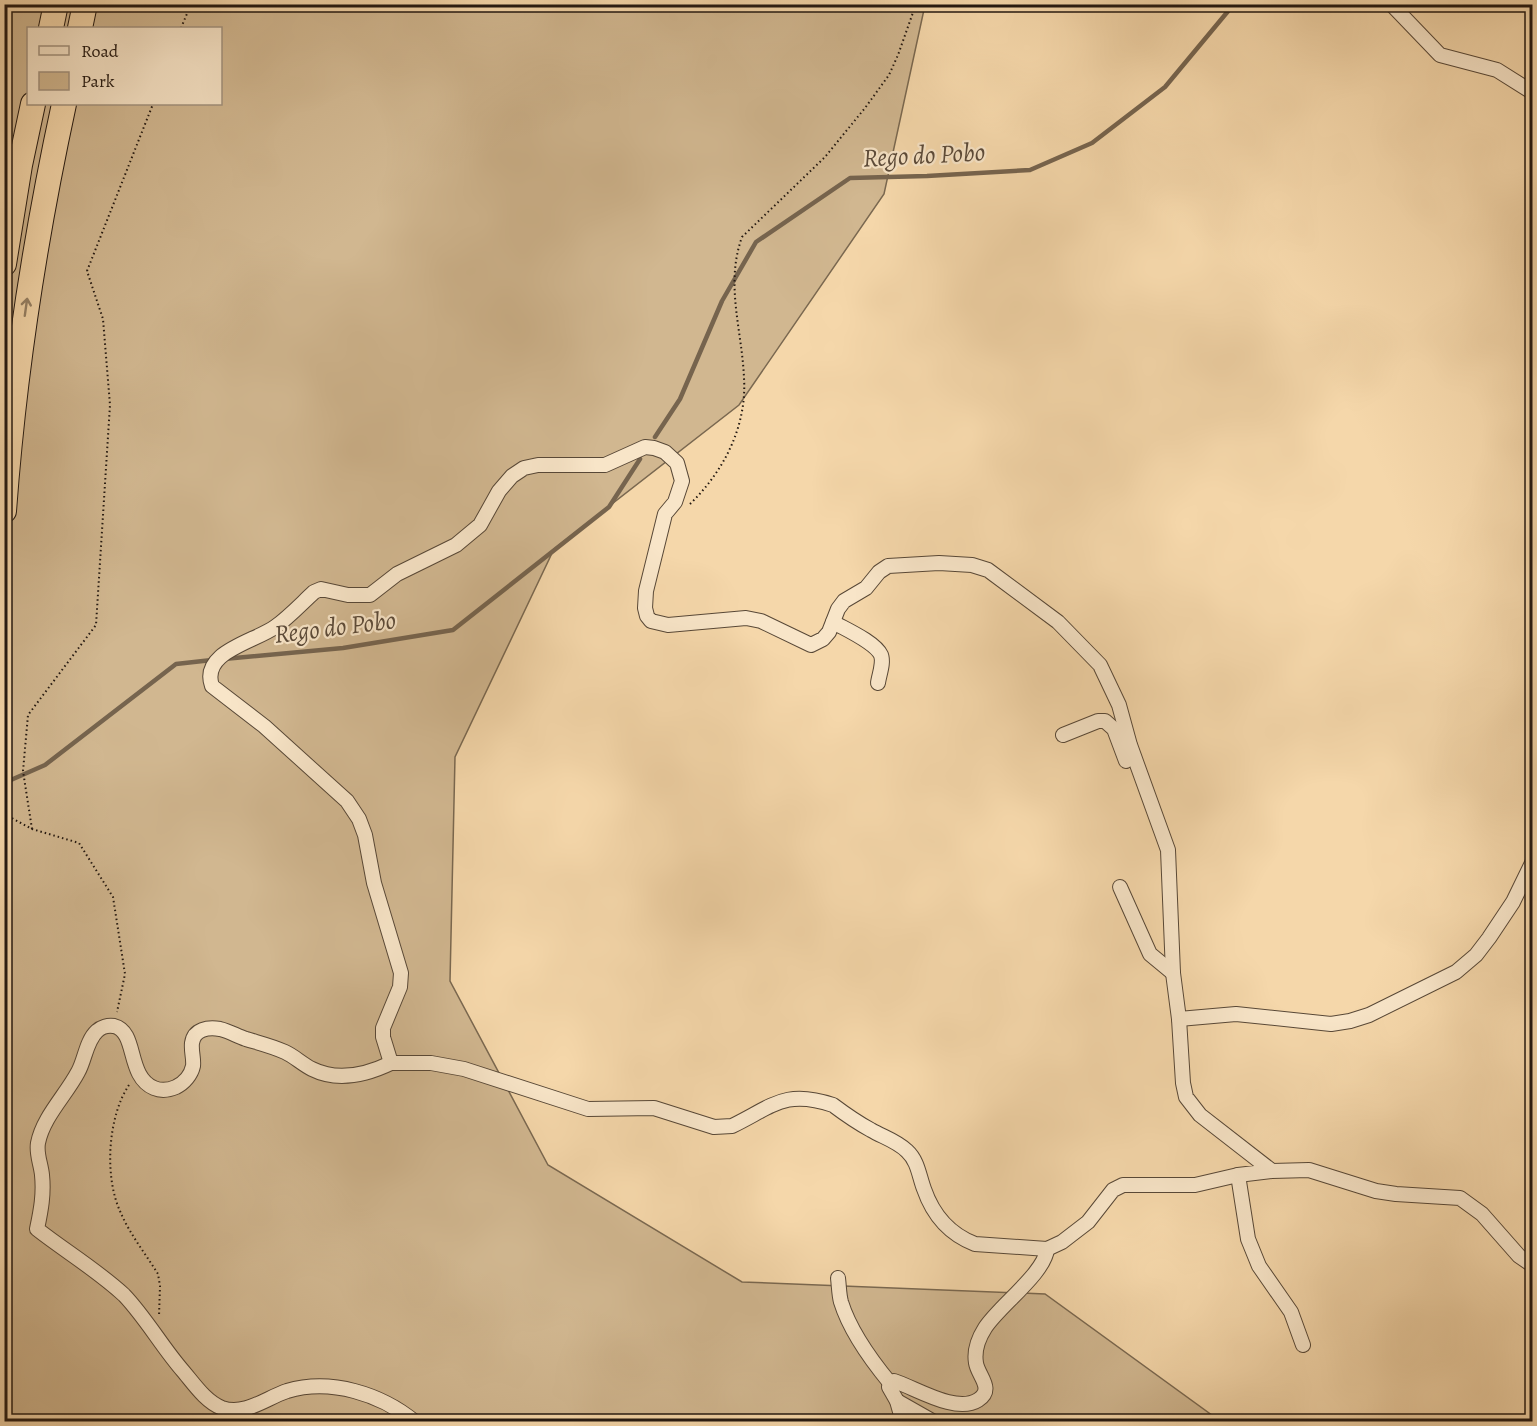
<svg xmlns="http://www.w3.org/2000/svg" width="1537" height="1426" font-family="Alegreya,serif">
<rect width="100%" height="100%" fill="#f5d7aa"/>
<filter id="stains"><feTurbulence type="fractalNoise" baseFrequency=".00333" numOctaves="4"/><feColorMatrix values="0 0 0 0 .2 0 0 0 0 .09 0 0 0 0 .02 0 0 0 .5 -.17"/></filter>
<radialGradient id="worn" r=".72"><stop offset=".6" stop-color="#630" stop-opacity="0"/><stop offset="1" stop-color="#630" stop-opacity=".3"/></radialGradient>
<!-- green -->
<path fill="#d1b790" stroke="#7a6850" stroke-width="1.5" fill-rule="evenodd" d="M5,5H925L884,194L739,405L554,549L455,757L450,981L548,1165L742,1282L1045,1294L1220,1421L5,1422ZM28,28H220V104H28Z"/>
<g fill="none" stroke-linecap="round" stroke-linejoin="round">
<!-- stream -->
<g stroke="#76644e" stroke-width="4.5">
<path d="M655,437L680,399L722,301L756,242L850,178L927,176L1030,170L1092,143L1165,87L1234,4"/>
<path d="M224,659L343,648L453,630L609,507L640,459"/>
<path d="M4,783L45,765L176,664L212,660"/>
</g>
<defs>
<g id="minor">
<path d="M1391,4L1440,55L1497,70L1532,92"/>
<path d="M833,622C845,629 875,642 881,655C884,663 879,675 878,683"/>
<path d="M1063,735L1098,721H1105L1114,729L1126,761"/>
<path d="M1120,887L1150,954L1173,973"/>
<path d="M1179,1019L1236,1014L1331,1024L1350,1021L1369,1015L1456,972L1476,955L1489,938L1513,902L1532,863"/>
<path d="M391,1063C366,1075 338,1082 312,1069C302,1064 294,1056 285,1052C272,1046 259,1043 246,1039C237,1036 229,1031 220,1029C208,1027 194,1029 192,1043C191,1051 194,1059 193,1066C191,1075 184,1083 176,1087C169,1090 161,1091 154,1088C126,1076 138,1032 114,1026C108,1025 101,1027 97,1031C86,1041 85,1060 78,1072C66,1095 43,1117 38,1143C36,1154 41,1164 42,1175C44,1194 41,1210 37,1229C65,1251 97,1270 124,1295C146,1318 162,1347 183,1371C194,1384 206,1402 222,1408C245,1416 266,1398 287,1391C331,1378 381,1394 415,1422"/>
<path d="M1272,1171L1200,1115L1186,1097L1183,1083L1179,1019L1173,973L1168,850L1130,745L1119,705L1100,665L1058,622L988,570L972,565L939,563L888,566L879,572L866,588L844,601L838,609L829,632L823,639L811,645L761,621L746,618L668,625L651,621L647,616L645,608L646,591L665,514L675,502L682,481L677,463L665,452L654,448L645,447L605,465H538L524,468L512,476L499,491L480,525L456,545L397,574L370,595H348L321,589L314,592C301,604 289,617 275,627C254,642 200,652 212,686L264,726L347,801L359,819L365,835L374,883L401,973L400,987L383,1028V1037L391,1063H431L464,1069L588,1109L654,1108L714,1127L732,1126C773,1106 785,1089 833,1105C845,1114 858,1123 871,1130C883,1137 897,1141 907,1151C918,1161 919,1176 924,1189C933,1215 949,1234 975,1244L1047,1249L1062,1242L1088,1222L1113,1190L1123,1185H1195L1238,1175L1272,1171L1309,1170L1376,1191L1396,1194L1460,1198L1482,1214L1519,1256L1532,1265"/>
<path d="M1238,1175L1248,1239L1259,1266L1291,1312L1303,1345"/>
<path d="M838,1278C839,1286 839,1295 841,1302C850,1331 871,1360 890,1383"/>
<path d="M897,1401L934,1422"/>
<path d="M903,1422L897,1401L889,1387L890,1383L894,1381C916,1388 956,1414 978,1400C995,1389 978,1376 976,1363C974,1351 978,1339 985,1328C999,1306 1045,1273 1047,1249"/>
</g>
<g id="motorway">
<path d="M51,28L56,4"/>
<path d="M80,28L85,4"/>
<path d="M4,264L20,165L33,104"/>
<path d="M4,511C14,374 35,238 64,104"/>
</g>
</defs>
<!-- minor casing -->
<use href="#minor" stroke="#584837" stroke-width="16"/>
<!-- motorway casing -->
<use href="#motorway" stroke="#231811" stroke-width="26"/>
<!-- path -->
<g stroke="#231811" stroke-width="2" stroke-dasharray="1.5 3" stroke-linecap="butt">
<path d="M4,10L6,22L4,30"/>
<path d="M181,28L191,4"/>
<path d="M690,504C724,471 747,426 744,378C742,330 725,284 742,237L825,157L865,108L889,75L898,55L916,4"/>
<path d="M4,814L32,829L79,843L113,897L125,974L117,1012"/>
<path d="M32,829L23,771L28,715L96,625L110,405L103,319L87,271L153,104"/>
<path d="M129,1085C108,1116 104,1176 120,1211C129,1233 145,1253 158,1274L160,1286L159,1316"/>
</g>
<!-- minor -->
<use href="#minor" stroke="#f8e5c8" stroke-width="14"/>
<!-- motorway -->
<use href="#motorway" stroke="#f5d7aa" stroke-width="24"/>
</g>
<!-- one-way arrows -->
<defs><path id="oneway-shaft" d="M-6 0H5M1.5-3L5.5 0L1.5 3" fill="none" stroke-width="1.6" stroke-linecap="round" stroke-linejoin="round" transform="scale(1.5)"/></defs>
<use stroke="#968165" href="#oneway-shaft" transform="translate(26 307) rotate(-82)"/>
<g text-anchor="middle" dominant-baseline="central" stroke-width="4.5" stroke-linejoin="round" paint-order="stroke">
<!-- water labels -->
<g font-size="26" font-style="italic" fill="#5b4a39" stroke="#f8e5c8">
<text transform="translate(924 155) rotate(-3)">Rego do Pobo</text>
<text transform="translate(335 627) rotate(-7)">Rego do Pobo</text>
</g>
</g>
<!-- margin -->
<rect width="1537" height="1426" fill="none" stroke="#f5d7aa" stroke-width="24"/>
<rect x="6" y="6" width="1525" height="1414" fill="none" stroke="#231811" stroke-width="3"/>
<rect x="12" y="12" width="1513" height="1402" fill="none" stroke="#231811" stroke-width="1.5"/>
<!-- legend -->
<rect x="27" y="27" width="195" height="78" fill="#f8e5c8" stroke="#a3937f" stroke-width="1.5"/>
<rect x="39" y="46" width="30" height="9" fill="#f8e5c8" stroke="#a3937f" stroke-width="1.5"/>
<text x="81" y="57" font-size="18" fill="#231811">Road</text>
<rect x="39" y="72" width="30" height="18" fill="#d1b790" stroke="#a3937f" stroke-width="1.5"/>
<text x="81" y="87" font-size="18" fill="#231811">Park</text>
<rect width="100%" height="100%" filter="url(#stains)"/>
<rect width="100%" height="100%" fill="url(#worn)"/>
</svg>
